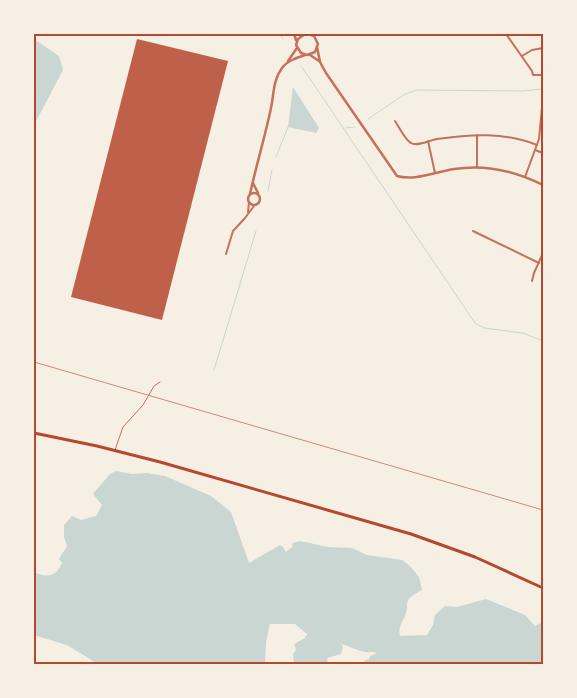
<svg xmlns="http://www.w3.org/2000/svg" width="577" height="698" font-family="'Sofia Sans Condensed',sans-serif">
<rect width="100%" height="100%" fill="#f6efe4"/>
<!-- water -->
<g fill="#c9d6d2">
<path d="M34,39L59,56L63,70L34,125Z"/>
<path d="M293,87L319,128L316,133L288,127Z"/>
<path d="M116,471L132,474L147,473L165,476L211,496L231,512L249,563L280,545L283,547L286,552L292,547L293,543L300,541L328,547L352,548L367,555L402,560L410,566L419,577L422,590C399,602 412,602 404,618C401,624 398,628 400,636L427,635L433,625L435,615L445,606L457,607L486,599L525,615L535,626L543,622V664H364V661L369,659L370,656L377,653C373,651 369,653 365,652C356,650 349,646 341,644L343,647L341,654L327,658L328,664H294L293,654L296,650L294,644L305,638L307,634L295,624H270L266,642L265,664H98L67,645L34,635V572C47,578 56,577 62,563L59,559L67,546L64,537V525L72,516L81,520L96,516L102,505L93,494L110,474Z"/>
</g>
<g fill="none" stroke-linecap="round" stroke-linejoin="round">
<!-- stream -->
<g stroke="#c9d6d2" stroke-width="1">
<path d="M280,34L283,39"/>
<path d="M302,67L475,323L484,328L523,333L543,341"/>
<path d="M368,119L405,94L417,90L522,91L543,89"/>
<path d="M346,128L355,127"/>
<path d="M276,157L288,127"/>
<path d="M268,191L272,170"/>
<path d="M214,370L256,231"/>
</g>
</g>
<!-- building -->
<path fill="#bf614a" d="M137,39L228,61L162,320L71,297Z"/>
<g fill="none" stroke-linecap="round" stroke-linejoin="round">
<!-- service -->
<path stroke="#c5725c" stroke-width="1" d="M115,450L123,427L143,405L154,386L160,382"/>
<!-- minor -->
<g stroke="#c5725c" stroke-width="2">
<path d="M506,34L532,71L533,75H543"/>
<path d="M522,56L532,50L543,48"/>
<path d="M395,121C399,127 405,140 411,143C417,147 430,140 437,139C471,134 505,132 537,145"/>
<path d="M428,141L435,173"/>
<path d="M535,150L543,153"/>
<path d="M477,167V135"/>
<path d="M525,177L539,139L542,107"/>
<path d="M248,212L249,202"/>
<path d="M473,231L539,263"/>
<path d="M226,254L233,231L245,218L254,206"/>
<path d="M532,281L534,273L543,253"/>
</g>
<!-- tertiary -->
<g stroke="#c5725c" stroke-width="2.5">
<path d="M294,34L296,40"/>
<path d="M305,34L298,39L296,45L301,53L307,55L315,52L318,44L314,36L308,34"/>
<path d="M317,47L320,62L326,73L397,176C415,181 435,172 454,169C485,164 515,171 543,185"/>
<path d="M310,55L319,61"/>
<path d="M288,61L297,48"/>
<path d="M253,183L258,193"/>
<circle cx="254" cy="199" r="6"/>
<path d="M250,194C256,166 265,137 271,108C274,94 273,80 282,68C287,61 296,58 305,55"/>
</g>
<!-- secondary -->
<path stroke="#b5482f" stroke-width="3" d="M34,433L97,446L160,462L411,534L475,557L543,588"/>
<!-- rail -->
<path stroke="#cf8b77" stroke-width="1" d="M34,362L543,510"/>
</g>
<!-- border -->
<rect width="577" height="698" fill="none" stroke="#f6efe4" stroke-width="70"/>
<rect x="35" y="35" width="507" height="628" fill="none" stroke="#b5482f" stroke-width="2"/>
</svg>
